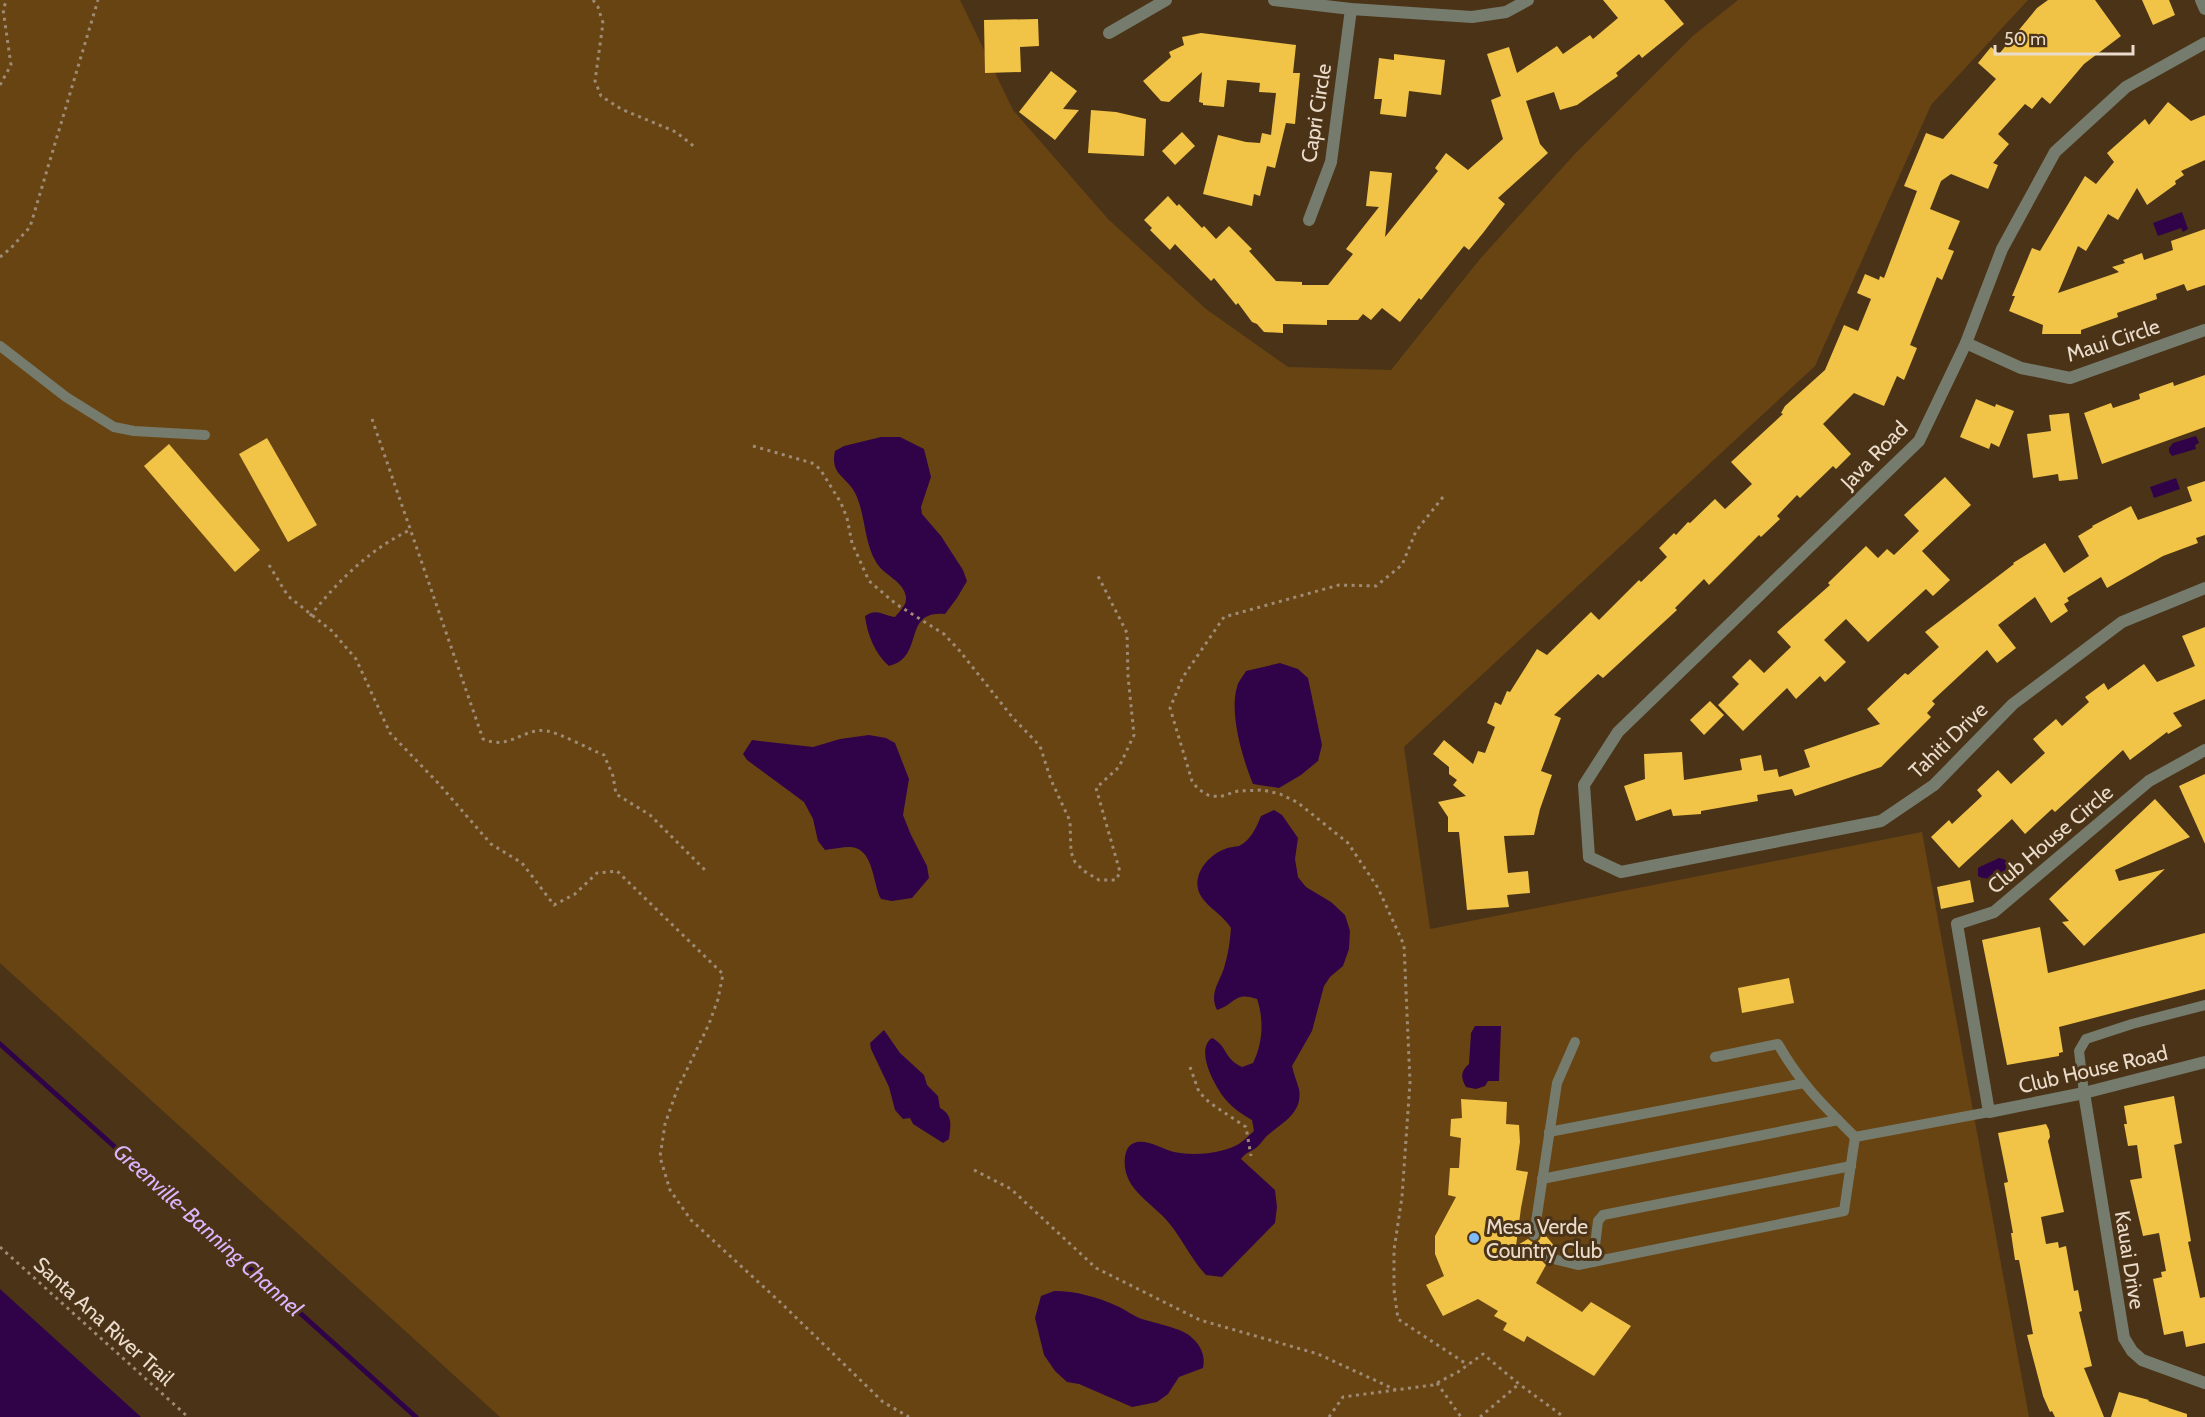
<svg xmlns="http://www.w3.org/2000/svg" width="2205" height="1417" font-family="Cabin,sans-serif">
<rect width="100%" height="100%" fill="#4b3317"/>
<!-- green -->
<path fill="#694413" d="M0,0H960L1013,110L1108,219L1206,309L1288,367L1391,370L1480,259L1573,156L1694,35L1738,0H2028L1931,105L1815,366L1404,747L1430,929L1922,832L2029,1417H500L0,963Z"/>
<!-- water -->
<g fill="#300349">
<path d="M2182,212L2188,229L2183,232L2181,228L2158,236L2153,223Z"/>
<path d="M2196,436L2199,443L2195,445L2196,449L2172,456L2169,452V448L2173,443Z"/>
<path d="M881,437H900L924,449L931,477L921,507L922,514L941,536L963,570L967,581L957,598L945,614C901,610 926,657 889,666C875,654 867,634 865,616C877,608 882,615 895,617C900,611 907,605 906,597C904,581 883,575 876,562C863,540 866,513 854,491C845,476 830,474 835,451L844,446Z"/>
<path d="M2176,478L2180,489L2154,498L2150,487Z"/>
<path d="M1280,663L1298,669L1308,678L1322,745L1318,761L1301,775L1279,788L1253,784C1243,760 1229,714 1237,687C1238,682 1243,676 1246,671Z"/>
<path d="M869,735L886,738L895,743L909,779L903,815L911,835L927,866L929,878L912,898L892,901L881,899C872,882 874,848 850,847C842,847 833,849 825,850L818,841L813,819L804,802L747,760L743,754L752,740L813,747L840,739Z"/>
<path d="M1274,810L1282,815L1298,838L1295,859L1298,877L1306,887L1331,902L1345,915L1350,931L1349,949L1343,966L1330,977L1324,986L1312,1031L1292,1066C1294,1075 1297,1082 1299,1089C1303,1112 1284,1122 1269,1134C1264,1138 1261,1144 1256,1148C1250,1152 1246,1152 1241,1159L1275,1190L1277,1207L1275,1223L1222,1277L1206,1275C1191,1259 1183,1240 1169,1223C1152,1202 1121,1189 1125,1157C1126,1151 1128,1145 1134,1143C1145,1138 1163,1149 1174,1152C1193,1156 1219,1154 1237,1145C1243,1142 1249,1135 1254,1131L1252,1120C1243,1115 1234,1109 1226,1100C1216,1088 1194,1050 1212,1038C1228,1046 1223,1058 1242,1067L1253,1063C1263,1043 1264,1019 1257,999C1234,991 1236,1004 1217,1010C1209,994 1219,983 1224,968C1228,955 1230,942 1231,928C1222,913 1202,905 1198,889C1194,872 1210,854 1225,849C1229,847 1234,847 1239,846C1251,840 1256,828 1261,816Z"/>
<path d="M1999,858L2006,860V871C1996,876 1989,882 1978,876V868C1981,866 1995,860 1999,858Z"/>
<path d="M1475,1026H1501L1499,1081H1488L1485,1086L1476,1089L1466,1087C1460,1077 1461,1071 1469,1064L1471,1033Z"/>
<path d="M884,1030L900,1053L924,1075L927,1085L938,1096L940,1108C953,1115 951,1125 949,1139L943,1143L913,1124L910,1118L903,1119L895,1110L889,1087L871,1049L870,1043Z"/>
<path d="M0,1289L141,1417H0Z"/>
<path d="M1054,1291C1076,1291 1097,1297 1117,1306C1126,1310 1133,1316 1142,1319C1154,1323 1181,1328 1190,1336C1200,1344 1206,1355 1203,1368L1179,1377L1168,1394L1157,1402L1132,1407L1079,1384L1067,1382L1055,1371L1044,1355L1035,1318L1041,1296Z"/>
</g>
<g fill="none" stroke-linecap="round" stroke-linejoin="round">
<!-- stream -->
<path stroke="#300349" stroke-width="5" d="M0,1044L416,1417"/>
</g>
<!-- building -->
<g fill="#f1c447">
<path d="M1603,0H1664L1684,24L1642,58L1639,54L1616,73L1618,76L1577,105L1560,110L1554,92L1526,101L1540,144L1548,153L1498,198L1505,204L1483,233L1469,250L1464,246L1421,300L1419,298L1400,322L1382,308L1371,320L1363,314L1358,320H1327V325L1283,324V333L1264,332L1257,324L1252,322L1238,303L1236,305L1214,278L1211,281L1175,244L1170,250L1150,230L1152,228L1144,220L1168,196L1177,206L1179,204L1202,228L1204,226L1216,239L1229,226L1252,249L1249,251L1276,281L1302,282V285H1328L1353,254L1346,249L1379,207L1366,206L1370,171L1392,173L1385,237L1438,171L1435,168L1446,153L1468,170L1503,139L1491,100L1501,96L1487,54L1509,47L1517,73L1557,46L1563,54L1590,35L1593,39L1618,18Z"/>
<path d="M2048,0H2095L2121,36L2084,64L2050,104L2042,97L2032,109L2025,104L1998,134L2009,144L1993,163L1998,165L1988,189L1951,174L1941,181L1930,209L1960,221L1948,249L1954,251L1942,280L1937,277L1910,345L1917,348L1904,380L1897,376L1884,406L1854,393L1823,424L1851,454L1836,469L1833,466L1800,498L1797,495L1777,516L1780,519L1761,537L1759,535L1709,585L1704,579L1675,608L1677,610L1603,678L1598,674L1554,715L1561,718L1541,771L1552,775L1540,809L1534,835L1504,836L1508,873L1528,871L1530,893L1507,895L1509,907L1467,910L1459,832H1448V817L1438,802L1466,796L1453,785L1457,780L1449,774V767L1433,754L1444,740L1473,764L1478,751L1485,753L1495,727L1487,723L1495,702L1501,705L1507,691L1510,692L1537,649L1547,655L1591,612L1599,620L1639,580L1641,582L1667,557L1659,548L1674,533L1676,535L1688,522L1690,523L1715,499L1725,509L1752,484L1731,462L1783,414L1781,413L1785,406L1825,370L1844,325L1858,331L1871,299L1857,293L1865,274L1879,280L1880,276L1884,278L1917,191L1904,186L1926,133L1943,139L1996,79L1978,63L1991,47L1999,54L2037,8Z"/>
<path d="M2142,0H2169L2175,15L2153,25Z"/>
<path d="M1038,19L1039,46L1020,47L1021,72L985,73L984,20Z"/>
<path d="M1201,33L1296,45L1293,73H1300L1295,124L1286,123L1275,168L1267,166L1260,196L1254,194L1252,206L1203,194L1218,135L1246,142L1260,143L1262,133L1271,135L1276,93L1259,92L1260,83L1227,80L1224,107L1203,105V103L1199,102L1202,72L1169,102L1161,101L1143,81L1171,57L1169,52L1184,45L1182,37Z"/>
<path d="M1394,54L1445,60L1441,95L1409,91L1406,117L1380,114L1382,99H1374L1379,58L1394,60Z"/>
<path d="M1051,71L1077,91L1063,109L1079,110L1055,140L1019,112Z"/>
<path d="M2168,102L2191,121L2205,115V160L2181,171L2184,175L2175,181L2176,184L2147,205L2137,188L2118,220L2108,214L2086,251L2078,246L2058,293L2119,272L2112,267L2125,263L2123,260L2142,253L2144,260L2173,250L2171,241L2205,229V285L2187,291L2184,284L2156,294L2157,299L2117,313L2118,317L2081,330V334H2042L2043,325L2009,311L2015,296H2012L2032,248L2040,251L2085,176L2096,184L2114,162L2107,153L2145,119L2149,125Z"/>
<path d="M1091,110L1116,112L1146,119L1144,156L1088,153Z"/>
<path d="M1182,132L1195,146L1175,165L1162,151Z"/>
<path d="M2205,375V427L2102,464L2084,413L2111,403L2113,408L2140,399L2139,394L2173,382L2174,386Z"/>
<path d="M1976,399L1995,407L1996,404L2014,411L1999,447L1991,443L1989,449L1960,437Z"/>
<path d="M2069,413L2078,479L2059,481L2058,474L2033,478L2027,434L2051,431L2049,415Z"/>
<path d="M267,438L317,525L288,542L239,454Z"/>
<path d="M169,444L260,550L235,572L144,466Z"/>
<path d="M1945,477L1971,505L1922,551L1950,580L1933,596L1926,589L1868,642L1846,619L1824,640L1846,662L1825,682L1820,676L1796,699L1787,688L1743,731L1718,705L1739,684L1732,677L1750,659L1764,673L1791,647L1777,632L1830,585L1828,583L1866,546L1878,558L1887,549L1894,555L1919,531L1904,515Z"/>
<path d="M2205,481V535L2196,538L2198,543L2163,556L2107,588L2101,577L2067,598L2069,601L2064,604L2068,611L2051,623L2035,597L1998,625L2016,648L1997,663L1987,650L1932,701L1935,704L1927,713L1931,717L1881,767L1795,796L1792,789L1757,795L1758,801L1701,811V814L1673,816L1671,809L1636,821L1624,786L1645,779L1644,754L1682,752L1684,780L1742,770L1740,759L1761,755L1764,771L1777,769L1779,777L1810,767L1804,750L1880,724L1867,709L1905,673L1908,675L1939,647L1925,632L2014,564L2013,563L2045,543L2064,573L2089,556L2078,536L2093,527L2092,526L2131,506L2138,520L2192,501L2187,487Z"/>
<path d="M2205,627V699L2173,713L2182,726L2168,734L2167,732L2130,760L2123,750L2055,812L2052,809L2025,834L2012,819L1959,868L1931,837L1949,820L1952,824L1982,796L1977,790L1998,770L2011,784L2045,753L2033,739L2056,719L2062,726L2089,702L2085,697L2104,683L2108,690L2144,664L2157,682L2195,666L2182,636Z"/>
<path d="M1710,701L1724,715L1704,735L1690,720Z"/>
<path d="M2205,774V844L2179,786Z"/>
<path d="M2155,799L2190,837L2115,870L2119,881L2165,869L2084,946L2062,922L2069,921L2049,899Z"/>
<path d="M1970,880L1974,902L1941,909L1937,887Z"/>
<path d="M2040,927L2048,973L2205,933V989L2059,1027L2063,1052L2059,1053V1056L2007,1065L1982,940Z"/>
<path d="M1789,978L1794,1003L1742,1013L1738,988Z"/>
<path d="M2174,1096L2182,1143L2174,1145L2191,1241L2188,1242L2200,1298L2205,1297V1343L2186,1347L2183,1331L2164,1335L2153,1279L2162,1277L2161,1272L2166,1271L2159,1233L2143,1236L2130,1180L2142,1178L2137,1145L2128,1146L2124,1124H2127L2124,1106Z"/>
<path d="M1461,1099L1507,1102L1506,1124L1519,1125L1520,1142L1516,1170L1528,1172L1521,1208L1516,1246L1528,1239L1532,1242H1537L1540,1239L1542,1231L1555,1247L1553,1251H1546L1542,1256V1261L1546,1265L1536,1283L1582,1312L1591,1302L1631,1326L1594,1376L1527,1336L1524,1342L1503,1330L1507,1323L1494,1316L1498,1311L1478,1299L1443,1316L1426,1285L1444,1276L1435,1254V1236L1456,1197L1448,1195L1450,1168H1459L1461,1138L1450,1136L1451,1119L1462,1118Z"/>
<path d="M2046,1124L2049,1130L2050,1137L2048,1141L2064,1212L2041,1217L2046,1244L2058,1242L2059,1248L2066,1246L2074,1291L2078,1290L2082,1311L2079,1312L2092,1366L2084,1368L2104,1417H2055L2052,1411L2050,1412L2043,1396L2027,1335L2033,1334L2019,1260H2015L2011,1233H2013L2004,1183L2008,1182L1998,1133Z"/>
<path d="M2119,1392L2149,1400L2148,1401L2187,1414V1417H2111Z"/>
</g>
<g fill="none" stroke-linecap="round" stroke-linejoin="round">
<!-- path -->
<g stroke="#9e8b75" stroke-width="3" stroke-dasharray="3 4.5" stroke-linecap="butt">
<path d="M593,0L598,7L603,23L595,81L601,96L621,109L676,132L696,148"/>
<path d="M0,85L11,65L3,9L7,0"/>
<path d="M0,257L11,248L30,227L98,0"/>
<path d="M372,419L483,739C510,751 523,727 547,731C560,733 591,750 604,755L613,776L616,794L650,815L705,870"/>
<path d="M753,446L812,463L820,469L841,503L847,518L852,543L869,581L896,604L944,634L959,650L1013,718L1040,746L1051,780L1070,821L1071,852L1075,862L1084,871L1099,880H1116L1120,872L1096,788L1119,767L1134,735L1128,676L1127,633L1097,574"/>
<path d="M1443,497L1416,531L1402,565L1376,586L1339,585L1224,617L1183,677L1170,708L1192,781L1198,789L1208,795L1219,797L1238,791L1263,790L1280,794L1297,802L1348,843L1378,888L1404,945L1410,1082L1402,1197L1394,1250V1290L1398,1319L1468,1365"/>
<path d="M269,565L288,596L332,631L356,659L390,733L439,784L491,844L522,863L554,905L575,894L597,873L617,871L723,974L718,999L709,1024L677,1090L665,1124L660,1157L670,1190L691,1220L780,1302L883,1402L909,1417"/>
<path d="M310,616C338,581 370,549 410,530"/>
<path d="M1190,1067L1199,1092L1210,1103L1246,1127L1251,1156"/>
<path d="M974,1170L1011,1189L1096,1268L1200,1320L1318,1354L1396,1390"/>
<path d="M0,1247L188,1417"/>
<path d="M1437,1383L1461,1417"/>
<path d="M1329,1417L1343,1397L1433,1385L1458,1372L1483,1354L1519,1384L1564,1417"/>
<path d="M1480,1417L1519,1384"/>
</g>
<!-- service -->
<g stroke="#757c6d" stroke-width="10">
<path d="M0,346L66,397L114,427L134,431L205,435"/>
<path d="M1715,1057L1778,1044C1800,1083 1824,1106 1855,1137L1989,1112"/>
<path d="M2084,1093L2079,1051L2086,1039L2132,1024L2205,1005"/>
<path d="M1549,1132L1804,1083"/>
<path d="M1542,1179L1838,1120"/>
<path d="M1534,1235L1557,1083L1575,1042"/>
<path d="M1549,1258L1578,1265L1844,1211L1855,1137"/>
<path d="M1593,1262L1598,1221L1603,1215L1851,1166"/>
</g>
<!-- minor -->
<g stroke="#757c6d" stroke-width="12">
<path d="M1274,0L1351,9L1472,17L1506,12L1528,0"/>
<path d="M1109,33L1166,0"/>
<path d="M2205,43L2126,87L2055,152L2002,249L1966,343L1919,441L1618,732L1584,785L1589,857L1621,872L1881,821L1934,785L2013,704L2122,622L2205,588"/>
<path d="M1309,220L1331,162L1351,9"/>
<path d="M1966,343L2021,368L2070,378L2205,330"/>
<path d="M2205,750L2149,781L1994,912L1957,924L1989,1112L2084,1093L2205,1062"/>
<path d="M2084,1093L2124,1338L2132,1351L2142,1360L2205,1383"/>
</g>
<!-- tertiary -->
<path stroke="#757c6d" stroke-width="12" d="M2201,0L2205,9"/>
</g>
<!-- markers -->
<circle fill="#7fbdfa" stroke="#4b3317" stroke-width="2" cx="1474" cy="1238" r="6"/>
<g text-anchor="middle" dominant-baseline="central" stroke-width="6" stroke-linejoin="round" paint-order="stroke">
<!-- street labels -->
<g font-size="21" fill="#eadbcb" stroke="#4b3317">
<text transform="translate(1316 113) rotate(-81)">Capri Circle</text>
<text transform="translate(2113 340) rotate(-18)">Maui Circle</text>
<text transform="translate(1874 455) rotate(-46)">Java Road</text>
<text transform="translate(1948 740) rotate(-44)">Tahiti Drive</text>
<text transform="translate(2050 839) rotate(-40)">Club House Circle</text>
<text transform="translate(2093 1069) rotate(-13)">Club House Road</text>
<text transform="translate(2130 1260) rotate(81)">Kauai Drive</text>
<text transform="translate(104 1321) rotate(42)">Santa Ana River Trail</text>
</g>
<!-- poi labels -->
<g font-size="21" fill="#eadbcb" stroke="#4b3317" text-anchor="start">
<text x="1486" y="1226">Mesa Verde<tspan x="1486" dy="24">Country Club</tspan></text>
</g>
<!-- water labels -->
<g font-size="22" font-style="italic" fill="#dbb5fc" stroke="#4b3317">
<text transform="translate(208 1230) rotate(42)">Greenville-Banning Channel</text>
</g>
</g>
<!-- scale -->
<path d="M1995 45v9h138v-9" fill="none" stroke="#eadbcb" stroke-width="3"/>
<text x="2004" y="45" font-size="18" fill="#eadbcb" stroke="#4b3317" stroke-width="4.5" paint-order="stroke">50 m</text>
</svg>
